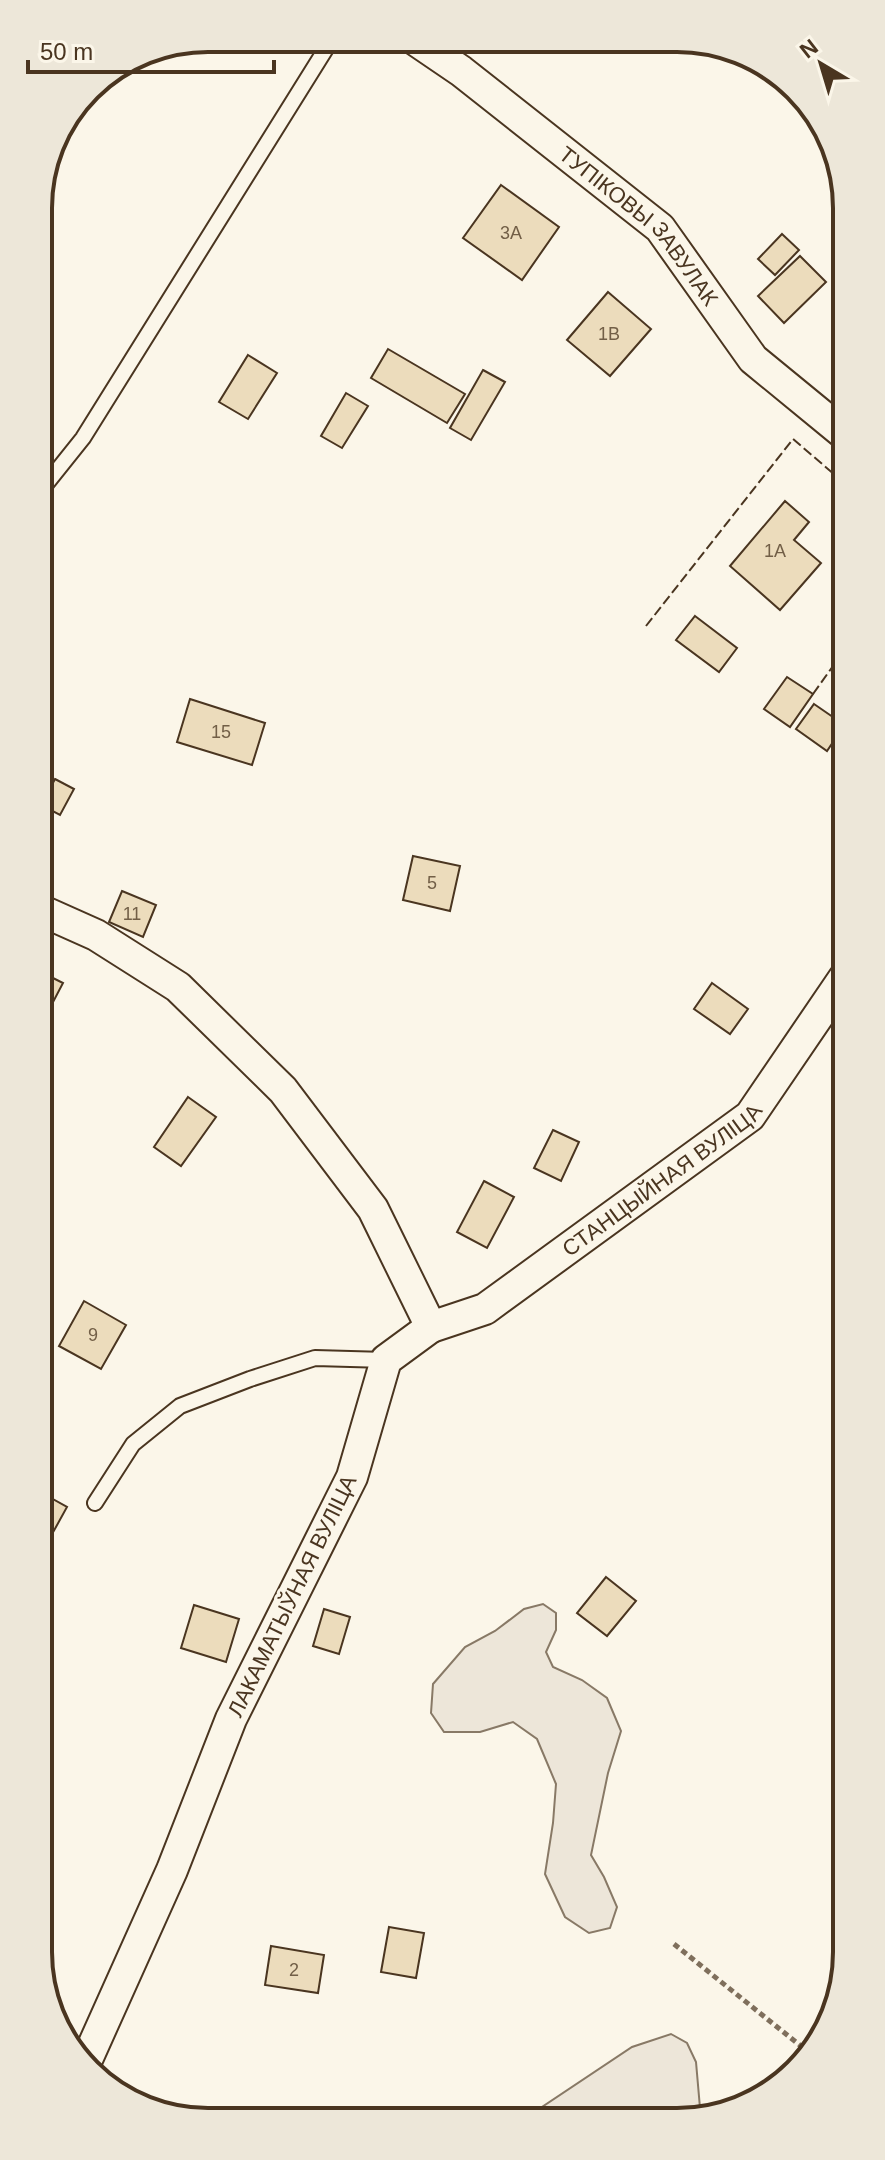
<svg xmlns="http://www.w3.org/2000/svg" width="885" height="2160" font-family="Arial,sans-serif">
<rect width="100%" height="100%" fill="#fbf6e9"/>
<!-- green -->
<g fill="#ede6d9" stroke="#887966" stroke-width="2">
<path d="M543,1604L556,1613V1630L546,1652L553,1667L582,1680L607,1698L621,1731L608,1773L591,1855L604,1877L617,1907L610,1928L589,1933L565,1917L545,1874L553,1823L556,1784L537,1739L513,1722L480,1732H444L431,1713L433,1684L465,1647L495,1631L524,1609Z"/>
<path d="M671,2034L687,2043L696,2062L700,2108L694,2116L527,2117L632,2047Z"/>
</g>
<!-- building -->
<g fill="#ecdcbc" stroke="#4a3520" stroke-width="2">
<path d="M501,185L559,227L522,280L463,238Z"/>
<path d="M782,234L799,250L775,275L758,259Z"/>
<path d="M800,256L826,282L784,323L758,296Z"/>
<path d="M608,292L651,329L610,376L567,340Z"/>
<path d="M388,349L465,394L447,423L371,378Z"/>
<path d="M248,355L277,373L248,419L219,402Z"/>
<path d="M483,370L505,382L471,440L450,428Z"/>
<path d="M346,393L368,406L342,448L321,436Z"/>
<path d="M785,501L809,522L794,540L821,563L780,610L730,566Z"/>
<path d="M695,616L737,648L719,672L676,640Z"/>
<path d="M787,677L813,694L790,727L764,709Z"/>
<path d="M190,699L265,723L252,765L177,742Z"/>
<path d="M814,704L843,724V727L827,751L796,729Z"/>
<path d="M55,779L74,789L60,815L41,805Z"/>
<path d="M413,856L460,866L450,911L403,900Z"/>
<path d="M122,891L156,905L143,937L109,922Z"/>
<path d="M41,972L63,983L41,1025Z"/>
<path d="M712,983L748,1009L730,1034L694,1009Z"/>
<path d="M188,1097L216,1117L181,1166L154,1147Z"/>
<path d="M553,1130L579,1142L561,1181L534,1168Z"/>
<path d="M484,1181L514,1197L487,1248L457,1232Z"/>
<path d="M84,1301L126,1325L101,1369L59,1346Z"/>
<path d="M42,1493L67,1507L51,1536L42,1531Z"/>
<path d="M606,1577L636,1601L607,1636L577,1613Z"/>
<path d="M194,1605L239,1619L226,1662L181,1648Z"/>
<path d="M324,1609L350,1617L339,1654L313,1646Z"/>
<path d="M389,1927L424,1933L416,1978L381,1972Z"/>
<path d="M271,1946L324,1955L318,1993L265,1985Z"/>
</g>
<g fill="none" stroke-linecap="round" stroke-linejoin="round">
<defs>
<g id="lane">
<path d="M39,493L83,438L332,39"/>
<path d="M95,1503L133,1444L180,1406L250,1379L315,1358L386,1360"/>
</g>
<g id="street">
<path id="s1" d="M414,39L461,71L660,228L753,359L842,432"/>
<path d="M40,910L96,935L178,987L283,1090L373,1209L431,1327L386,1360L352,1477L231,1719L172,1870L84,2066"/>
<path id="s2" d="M431,1327L485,1309L750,1116L844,978"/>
</g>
</defs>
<!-- lane casing -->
<use href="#lane" stroke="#4a3520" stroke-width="18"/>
<!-- street casing -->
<use href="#street" stroke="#4a3520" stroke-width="34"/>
<!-- path -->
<path stroke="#7f6f5c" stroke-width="5" stroke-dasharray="6 4" stroke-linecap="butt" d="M674,1944L812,2055"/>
<!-- lane -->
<use href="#lane" stroke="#fbf6e9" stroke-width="14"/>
<!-- street -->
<use href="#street" stroke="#fbf6e9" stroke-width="30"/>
<!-- fence -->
<g stroke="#4a3520" stroke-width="2" stroke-dasharray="10 4" stroke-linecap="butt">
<path d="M646,626L793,439L842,481"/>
<path d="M813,694L843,652"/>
</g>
</g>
<g text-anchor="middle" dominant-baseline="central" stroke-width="6" stroke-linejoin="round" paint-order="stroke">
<!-- number labels -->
<g font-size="18" fill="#725f47">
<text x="511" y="233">3А</text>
<text x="609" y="334">1В</text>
<text x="775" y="551">1А</text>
<text x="221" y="732">15</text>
<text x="432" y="883">5</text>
<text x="132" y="914">11</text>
<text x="93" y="1335">9</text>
<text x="294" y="1970">2</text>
</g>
<!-- street labels -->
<g font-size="22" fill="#4a3520" stroke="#fbf6e9">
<text stroke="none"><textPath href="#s1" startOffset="294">ТУПІКОВЫ ЗАВУЛАК</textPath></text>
<text stroke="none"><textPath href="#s2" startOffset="276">СТАНЦЫЙНАЯ ВУЛІЦА</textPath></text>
<text transform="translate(292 1596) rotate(-64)">ЛАКАМАТЫЎНАЯ ВУЛІЦА</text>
</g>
</g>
<!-- crop -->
<path d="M0 0H885V2160H0ZM208 52H677A156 156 0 0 1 833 208V1952A156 156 0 0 1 677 2108H208A156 156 0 0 1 52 1952V208A156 156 0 0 1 208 52Z" fill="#ede7d9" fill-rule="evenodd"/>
<path fill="none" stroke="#4a3520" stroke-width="4" d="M208 52H677A156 156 0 0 1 833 208V1952A156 156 0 0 1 677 2108H208A156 156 0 0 1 52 1952V208A156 156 0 0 1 208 52Z"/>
<!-- north arrow -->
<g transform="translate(821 64) rotate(322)" stroke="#fbf6e9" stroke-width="6" paint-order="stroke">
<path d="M0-6L14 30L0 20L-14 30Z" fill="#4a3520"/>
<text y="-12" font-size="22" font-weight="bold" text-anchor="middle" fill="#4a3520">N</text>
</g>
<!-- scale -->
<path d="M28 60v12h246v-12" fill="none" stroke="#4a3520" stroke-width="4"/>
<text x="40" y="60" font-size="24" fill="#4a3520" stroke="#fbf6e9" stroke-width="6" paint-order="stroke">50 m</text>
</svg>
